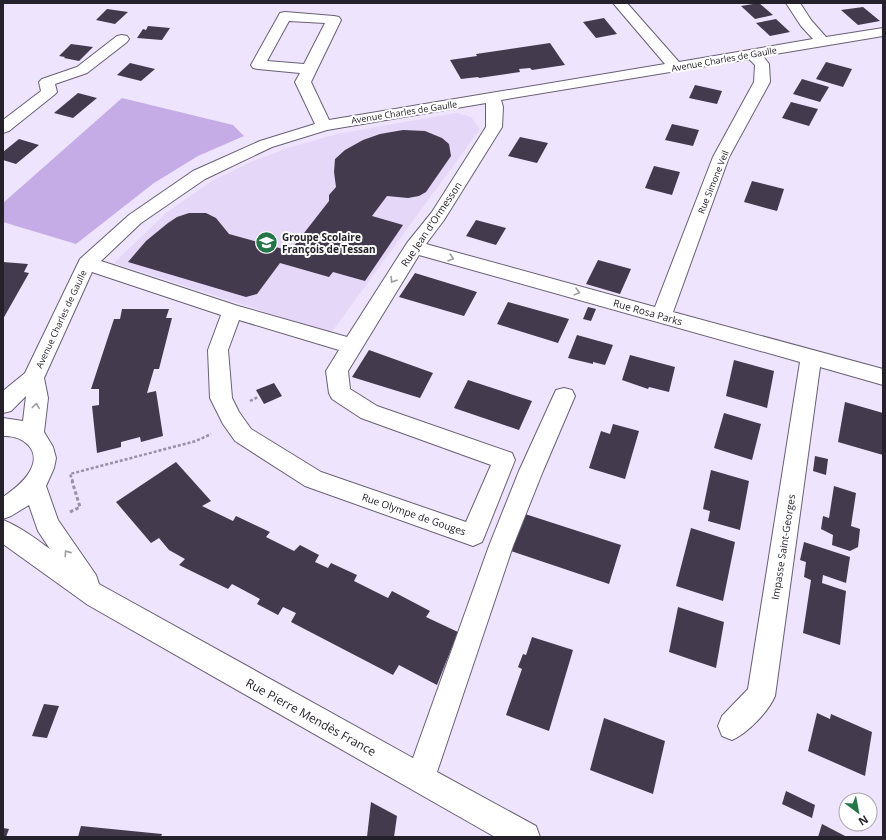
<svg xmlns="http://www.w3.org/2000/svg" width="886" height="840" font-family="'Open Sans',sans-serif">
<rect width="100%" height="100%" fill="#efe4fe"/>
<!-- built -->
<path fill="#e4d7f7" d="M456,113L471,117L480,129L331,333L114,263L166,213L212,181L251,162L288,148L337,134Z"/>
<!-- green -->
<path fill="#c6ace6" d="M122,98L233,125L244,136L198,156L154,183L76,244L3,222V203Z"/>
<!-- building -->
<g fill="#433a4e">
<path d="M759,3L773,15L755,19L741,6Z"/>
<path d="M863,7L880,21L858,25L841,10Z"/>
<path d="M107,9L128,12L115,24L96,20Z"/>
<path d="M604,18L617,34L596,38L583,22Z"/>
<path d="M776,19L790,32L770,36L756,23Z"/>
<path d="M148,26L170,28L162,40L137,38L143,29L146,30Z"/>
<path d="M550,43L565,65L532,70L530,68L519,69L520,72L479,78L478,77L461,79L450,60L477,56L476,54Z"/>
<path d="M71,44L93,47L79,61L64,58L65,57L59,56Z"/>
<path d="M826,62L852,69L843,87L816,79Z"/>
<path d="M130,63L155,69L141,81L117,75Z"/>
<path d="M802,79L829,87L820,102L793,94Z"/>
<path d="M695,85L722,91L717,104L689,98Z"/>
<path d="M78,93L97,98L73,118L54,113Z"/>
<path d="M791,102L818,109L809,126L782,118Z"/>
<path d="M672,124L699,130L693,146L665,140Z"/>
<path d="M403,130L425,131L442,138L449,144L451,156L426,192L419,196L408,198L387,196L372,216L403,225L365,281L333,272L329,277L280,263L257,294L246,297L128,262L146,241L168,223L177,217L189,213H206L216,218L229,234L290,251L329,201V195L336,187L334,172L335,159L345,150L363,140L380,134Z"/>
<path d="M520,137L548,143L537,163L508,156Z"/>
<path d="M19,139L39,145L16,164L3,160V152Z"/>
<path d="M654,166L680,172L672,195L645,188Z"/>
<path d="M752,181L784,189L777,211L744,202Z"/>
<path d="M476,220L506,228L496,245L466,236Z"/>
<path d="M598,260L631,269L620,294L586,284Z"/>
<path d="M3,262L28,264L24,272L29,273L3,319Z"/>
<path d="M415,273L477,292L464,316L399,297Z"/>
<path d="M508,302L569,319L558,343L497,324Z"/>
<path d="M588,307L596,309L591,321L583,319Z"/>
<path d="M122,309H169L166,318H172L159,369H154L147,393L156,391L163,436L141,442L140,437L121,442V447L97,453L92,406L99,405V389H91L114,319H120Z"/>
<path d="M577,335L613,345L605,365L593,362V364L568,358Z"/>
<path d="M369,350L433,373L420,398L352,377Z"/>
<path d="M630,355L675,367L669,392L649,387L648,389L622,380Z"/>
<path d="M734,360L774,371L767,408L726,396Z"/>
<path d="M468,380L532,401L519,430L454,408Z"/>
<path d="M274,383L282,396L264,404L256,390Z"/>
<path d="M845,402L883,413V455L838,442Z"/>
<path d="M724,413L761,424L752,460L714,448Z"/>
<path d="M613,424L639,431L625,479L589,468L601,431L610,434Z"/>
<path d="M815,456L828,459L826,475L813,471Z"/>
<path d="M176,462L211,501L202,506L233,521L236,516L270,532L266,537L294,551L300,545L319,555L315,562L328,568L331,563L357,575L354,581L388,598L392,591L430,611L426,617L458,632L437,685L399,665L393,675L291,622L296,613L283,607L278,615L257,604L260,599L232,584L228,589L179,565L185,559L169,550L159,538L151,543L116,502Z"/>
<path d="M711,470L749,481L740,530L708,521L710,511L703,509Z"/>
<path d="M834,486L856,493L851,526L860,529L858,547L850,551L832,545L833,535L821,529L823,516L829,518Z"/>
<path d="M522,513L621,545L609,584L508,550Z"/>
<path d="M691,528L735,542L723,601L676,586Z"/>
<path d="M804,542L850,557L846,583L823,575L822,583L846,591L840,645L803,633L811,580L804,577L806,562L800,560Z"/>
<path d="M678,607L724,622L716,668L669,652Z"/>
<path d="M532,637L573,650L549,731L506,715L522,669L518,667L523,654L526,655Z"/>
<path d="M44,704L59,706L47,738L32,736Z"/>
<path d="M817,713L830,719L831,714L872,732L865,776L808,751Z"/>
<path d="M604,718L665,741L653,794L590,770Z"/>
<path d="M786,791L815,805L812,818L782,804Z"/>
<path d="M371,802L397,816L394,837H367Z"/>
<path d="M822,824L847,837H818Z"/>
<path d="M81,826L162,834L161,837H78Z"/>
<path d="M3,828L9,829L6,837H3Z"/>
</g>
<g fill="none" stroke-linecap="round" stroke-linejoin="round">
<defs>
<g id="minor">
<path d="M613,3H627L679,62L813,39L801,26L786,3H800L811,20L826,37L883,28V36L763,56L769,64L770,82L729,157L673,312L883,369V385L820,367L775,696C768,712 748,733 732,740L722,736L718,726L722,716L748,689L800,362L419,255L348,371L350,389L377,406L512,453L515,460L485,535L482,542L473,546L305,486L235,441L223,424L210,398L208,350L221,315L92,272L44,378L48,398L44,432L53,447L56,458L54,468L46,486L58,520L96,575L99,584L413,758L489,546L519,471L556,390L564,388L572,390L575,396L543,471L513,546L437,772L536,826L540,837H495L88,605L3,544V520C20,527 35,538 50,549L38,531L29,505L11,516L3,519V497C13,490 24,482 30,471C42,450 23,435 3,436V418L23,421L26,396L11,411L3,413V391L25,373L80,259L129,215L193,171L260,141L315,124L295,82L300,73L258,69L253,68L251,65L280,13L285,12L334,16L339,17L341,20L311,82L329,120L665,64ZM289,21L325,23L304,64L267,61ZM749,59L755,65L754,82L713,157L655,307L426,244L444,220L502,127L503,107L501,100ZM486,103V127L432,212L407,243L347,337L238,306L101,261L141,223L205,179L272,147L327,130ZM239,320L339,350L326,371L329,393L332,399L361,418L491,465L466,522L321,472L251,429L239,412L232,398L228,350Z"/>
<path d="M122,35L127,36L129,39L127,42L87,73L55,84L57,92L54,95L9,131L3,133V120L41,91L39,82L42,79L77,67L117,36Z"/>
</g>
</defs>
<!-- minor casing -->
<use href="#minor" stroke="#695f75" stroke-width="2"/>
<!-- path-far1 -->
<g stroke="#9890a3" stroke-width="2.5" stroke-dasharray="3 2" stroke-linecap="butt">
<path d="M250,401L258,397"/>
<path d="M73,482L70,474L196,441L211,434"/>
</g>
<!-- path -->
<path stroke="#9890a3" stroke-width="3" stroke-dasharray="3.5 2.5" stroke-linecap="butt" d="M70,512L80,507L72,481"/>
<!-- minor -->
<use href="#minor" fill="#fff" fill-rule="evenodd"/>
</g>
<!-- one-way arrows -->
<defs><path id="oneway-chevron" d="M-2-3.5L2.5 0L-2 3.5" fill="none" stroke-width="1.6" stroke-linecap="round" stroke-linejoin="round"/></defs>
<g stroke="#9d9b9f">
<use href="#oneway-chevron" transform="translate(451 258) rotate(16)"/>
<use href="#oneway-chevron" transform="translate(393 280) rotate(122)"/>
<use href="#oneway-chevron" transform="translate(577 292) rotate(15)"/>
<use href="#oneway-chevron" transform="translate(36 406) rotate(-83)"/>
<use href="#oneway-chevron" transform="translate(67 553) rotate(-125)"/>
</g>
<!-- icons -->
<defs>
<symbol id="school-disc" viewBox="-11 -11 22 22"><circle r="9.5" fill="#247648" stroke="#fff"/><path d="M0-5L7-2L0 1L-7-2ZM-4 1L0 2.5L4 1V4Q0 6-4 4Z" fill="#fff"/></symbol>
</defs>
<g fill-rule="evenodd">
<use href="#school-disc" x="254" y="230" width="25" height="25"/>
</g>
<g text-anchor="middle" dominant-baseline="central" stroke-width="4" stroke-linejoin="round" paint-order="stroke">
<!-- far-street labels -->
<g font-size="9" fill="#25212a" stroke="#fff">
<text transform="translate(724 59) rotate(-10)">Avenue Charles de Gaulle</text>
<text transform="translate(404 112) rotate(-9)">Avenue Charles de Gaulle</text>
<text transform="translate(713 182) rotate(-68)">Rue Simone Veil</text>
<text transform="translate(61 319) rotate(-65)">Avenue Charles de Gaulle</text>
</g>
<!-- street labels -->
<g font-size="10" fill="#25212a" stroke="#fff">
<text transform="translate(431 224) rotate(-56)">Rue Jean d'Ormesson</text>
<text transform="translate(648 312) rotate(16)">Rue Rosa Parks</text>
<text transform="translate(414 514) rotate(19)">Rue Olympe de Gouges</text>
<text transform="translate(783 547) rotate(-81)">Impasse Saint-Georges</text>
</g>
<!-- poi labels -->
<g font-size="10" font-weight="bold" fill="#25212a" stroke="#fff" text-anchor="start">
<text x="282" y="237">Groupe Scolaire<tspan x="282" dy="12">François de Tessan</tspan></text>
</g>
<!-- near-street labels -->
<g font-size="12" fill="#25212a" stroke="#fff">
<text transform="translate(311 717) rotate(29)">Rue Pierre Mendès France</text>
</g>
</g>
<!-- border -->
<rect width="886" height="840" fill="none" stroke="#25212a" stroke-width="8"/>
<!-- north arrow -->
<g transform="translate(858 812) rotate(148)"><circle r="19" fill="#ffffff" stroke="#a8a6aa"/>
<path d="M0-3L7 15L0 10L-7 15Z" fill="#247648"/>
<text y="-6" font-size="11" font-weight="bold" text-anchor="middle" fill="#25212a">N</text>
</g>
</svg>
